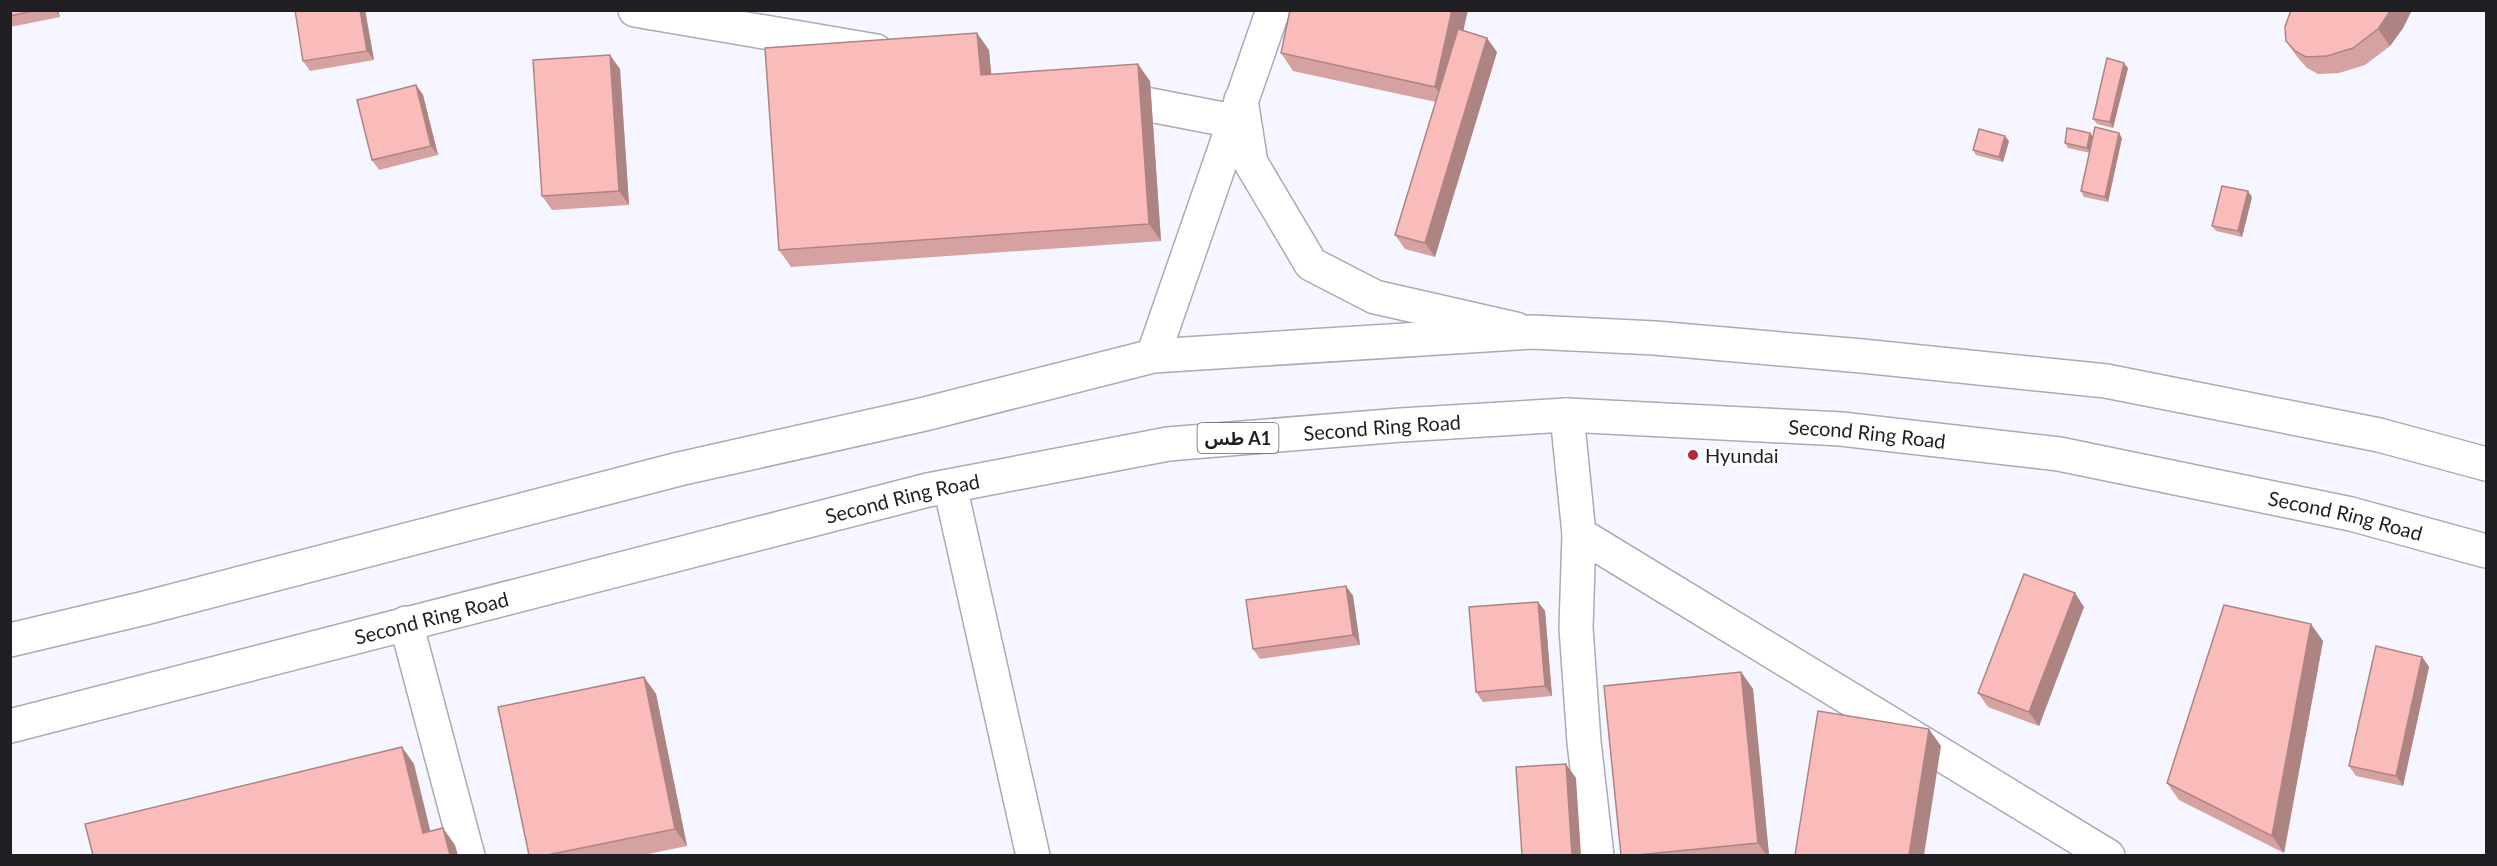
<svg xmlns="http://www.w3.org/2000/svg" width="2497" height="866" font-family="Lato,'Noto Sans Arabic',sans-serif">
<rect width="100%" height="100%" fill="#f5f6ff"/>
<g fill="none" stroke-linecap="round" stroke-linejoin="round">
<defs>
<g id="street">
<path d="M635,10L876,51"/>
<path d="M1109,97L1233,121"/>
<path d="M1241,100L1251,163L1311,264L1375,297L1516,329"/>
<path d="M1153,356L1273,10"/>
<path d="M1567,415L1579,534L2108,856"/>
<path d="M950,486L1033,856"/>
<path d="M1579,534L1576,628L1584,742L1597,856"/>
<path d="M406,623L468,856"/>
</g>
<g id="highway">
<path d="M10,640L145,608L679,469L925,414L1153,356L1532,332L1655,338L1862,356L2106,381L2379,435L2486,464"/>
<path id="s1" d="M10,726L928,490L1168,444L1401,425L1567,415L1841,429L2059,454L2351,514L2486,551"/>
</g>
</defs>
<!-- street casing -->
<use href="#street" stroke="#aaabb5" stroke-width="36"/>
<!-- highway casing -->
<use href="#highway" stroke="#aaabb5" stroke-width="36"/>
<!-- street -->
<use href="#street" stroke="#fff" stroke-width="33"/>
<!-- highway -->
<use href="#highway" stroke="#fff" stroke-width="33"/>
</g>
<!-- wall -->
<g fill="#d6a2a1">
<path d="M10,10H58L60,17L10,27Z"/>
<path d="M365,10L374,60L310,71L303,61Z"/>
<path d="M2291,10H2412L2403,28L2390,46L2365,65L2339,73L2318,74L2307,68L2298,58L2286,41Z"/>
<path d="M1463,30L1497,52L1435,257L1405,249L1395,235L1436,102L1293,71L1281,53Z"/>
<path d="M989,50L991,74L1150,81L1161,241L791,267L779,250Z"/>
<path d="M2128,68L2113,128L2097,124L2093,119Z"/>
<path d="M620,69L629,205L552,210L542,196Z"/>
<path d="M416,85L423,95L438,155L379,170L372,160Z"/>
<path d="M2090,133L2093,137L2122,138L2108,202L2084,197L2081,191L2090,153L2068,148L2065,143Z"/>
<path d="M2009,141L2003,162L1976,155L1973,150Z"/>
<path d="M2252,197L2242,237L2216,231L2212,226Z"/>
<path d="M1346,586L1353,596L1360,645L1260,659L1253,649Z"/>
<path d="M1538,602L1545,611L1552,696L1483,702L1476,692Z"/>
<path d="M2084,607L2039,726L1988,707L1978,693Z"/>
<path d="M2323,641L2284,853L2179,800L2167,783Z"/>
<path d="M2422,657L2429,667L2403,786L2356,776L2349,766Z"/>
<path d="M1741,672L1753,689L1769,855H1621Z"/>
<path d="M644,677L656,694L687,846L643,855H529Z"/>
</g>
<!-- shaded-wall -->
<g fill="#ae8483">
<path d="M55,10H58L60,17Z"/>
<path d="M360,10H365L374,60L367,51Z"/>
<path d="M1452,10H1468L1447,104L1435,87Z"/>
<path d="M2391,10H2412L2403,28L2390,46L2378,29Z"/>
<path d="M977,33L989,50L993,92L981,75Z"/>
<path d="M1487,38L1497,52L1435,257L1425,243Z"/>
<path d="M610,55L620,69L629,205L619,191Z"/>
<path d="M2124,63L2128,68L2113,128L2110,122Z"/>
<path d="M1138,64L1150,81L1161,241L1149,224Z"/>
<path d="M416,85L423,95L438,155L431,146Z"/>
<path d="M2090,133L2094,138L2090,153L2087,148Z"/>
<path d="M2119,133L2122,138L2108,202L2105,197Z"/>
<path d="M2005,136L2009,141L2003,162L1999,157Z"/>
<path d="M2248,191L2252,197L2242,237L2238,231Z"/>
<path d="M1346,586L1353,596L1360,645L1353,635Z"/>
<path d="M2075,593L2084,607L2039,726L2029,712Z"/>
<path d="M1538,602L1545,611L1552,696L1545,686Z"/>
<path d="M2311,624L2323,641L2284,853L2272,836Z"/>
<path d="M2422,657L2429,667L2403,786L2396,776Z"/>
<path d="M1741,672L1753,689L1769,855H1766L1758,843Z"/>
<path d="M644,677L656,694L687,846L675,829Z"/>
<path d="M1929,729L1941,746L1924,855H1909Z"/>
<path d="M402,747L414,764L435,850L423,833Z"/>
<path d="M1566,764L1576,778L1581,855H1572Z"/>
<path d="M443,828L455,845L458,855H450Z"/>
</g>
<!-- building -->
<g fill="#f9bcbb" stroke="#ae8483" stroke-width="1.5">
<path d="M10,10H37L10,16Z"/>
<path d="M295,10H360L367,51L303,61Z"/>
<path d="M1290,10H1452L1435,87L1281,53Z"/>
<path d="M2291,10H2391L2378,29L2353,48L2327,56L2306,57L2295,51L2286,41L2285,27Z"/>
<path d="M1458,29L1487,38L1425,243L1395,235Z"/>
<path d="M977,33L981,75L1138,64L1149,224L779,250L765,48Z"/>
<path d="M610,55L619,191L542,196L533,60Z"/>
<path d="M2107,58L2124,63L2110,122L2093,119Z"/>
<path d="M416,85L431,146L372,160L357,100Z"/>
<path d="M2095,127L2119,133L2105,197L2081,191Z"/>
<path d="M2067,128L2090,133L2087,148L2065,143Z"/>
<path d="M1979,129L2005,136L1999,157L1973,150Z"/>
<path d="M2222,186L2248,191L2238,231L2212,226Z"/>
<path d="M2024,574L2075,593L2029,712L1978,693Z"/>
<path d="M1346,586L1353,635L1253,649L1246,600Z"/>
<path d="M1538,602L1545,686L1476,692L1469,607Z"/>
<path d="M2224,605L2311,624L2272,836L2167,783Z"/>
<path d="M2376,646L2422,657L2396,776L2349,766Z"/>
<path d="M1741,672L1758,843L1637,855H1621L1604,686Z"/>
<path d="M644,677L675,829L547,855H529L498,707Z"/>
<path d="M1818,711L1929,729L1909,855H1795Z"/>
<path d="M402,747L423,833L443,828L450,855H93L85,824Z"/>
<path d="M1566,764L1572,855H1522L1516,767Z"/>
</g>
<!-- markers -->
<circle fill="#b72538" stroke="#fff" stroke-width="2" cx="1693" cy="455" r="6"/>
<g text-anchor="middle" dominant-baseline="central" stroke-width="5" stroke-linejoin="round" paint-order="stroke">
<!-- shield labels -->
<rect fill="#fff" stroke="#626265" stroke-width="1.5" x="1197.5" y="423" width="81" height="30" rx="4.5"/>
<g font-size="18" font-weight="bold" fill="#1f1f23">
<text x="1238" y="438">طس A1</text>
</g>
<!-- street labels -->
<g font-size="20" fill="#1f1f23" stroke="#fff">
<text stroke="none"><textPath href="#s1" startOffset="1407">Second Ring Road</textPath></text>
<text stroke="none"><textPath href="#s1" startOffset="1893">Second Ring Road</textPath></text>
<text stroke="none"><textPath href="#s1" startOffset="921">Second Ring Road</textPath></text>
<text stroke="none"><textPath href="#s1" startOffset="2379">Second Ring Road</textPath></text>
<text stroke="none"><textPath href="#s1" startOffset="435">Second Ring Road</textPath></text>
</g>
<!-- poi labels -->
<g font-size="20" fill="#1f1f23" stroke="#fff" text-anchor="start">
<text x="1705" y="455">Hyundai</text>
</g>
</g>
<!-- border -->
<rect width="2497" height="866" fill="none" stroke="#1f1f23" stroke-width="24"/>
</svg>
